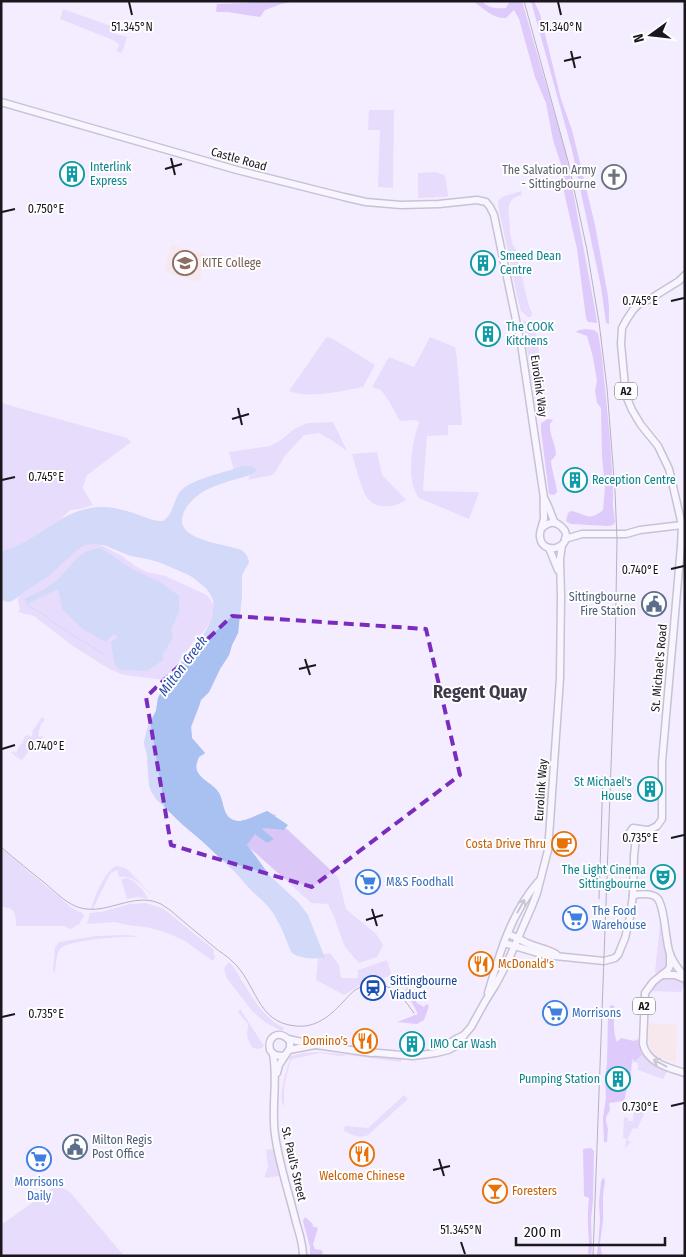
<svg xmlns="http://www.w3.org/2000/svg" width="686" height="1257" font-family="'Fira Sans Condensed',sans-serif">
<rect width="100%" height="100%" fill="#f4edff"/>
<!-- education -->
<g fill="#f9e2d6">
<path d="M171,245L206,254L199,282L164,272Z"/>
<path d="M647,1023L677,1025L676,1063L659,1057L652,1052L649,1045Z"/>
</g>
<!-- green -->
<g fill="#dac7f8" fill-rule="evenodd">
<path d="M63,9L114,27L113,33L127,37L122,53L116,51L117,49H118L119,44L113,40L60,19Z"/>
<path d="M369,110H394L393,188L378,187L380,130H368Z"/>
<path d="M435,172L444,175L446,179L448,196L446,197L418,198V173Z"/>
<path d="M521,191L522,195C501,199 511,218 510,232L513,246L515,247L529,307L532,313L531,317H528L521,311L518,300L498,205L499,200L502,197Z"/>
<path d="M523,321L536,323L537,326H535L547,406L549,407L548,408C544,411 540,412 536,409Z"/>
<path d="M328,337L333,339L375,365L363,387C343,391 308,399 289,391L326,338Z"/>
<path d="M430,337L455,347L457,359L462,425H448V435L427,436L423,491L476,492L479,493L469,519L419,498C408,484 411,462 413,445C414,437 417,430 419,422L416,420L400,421L389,401L381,390L372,387L389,357L414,367Z"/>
<path d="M1,403L127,438L131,442L86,476L84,485L82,487L93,505L80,509L70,510L61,519C84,505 108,505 133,513C143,515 152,522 163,521C173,515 173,503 179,493C185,483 221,472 234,470L229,452L270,446L281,440L294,429L308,423L333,422L347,451L330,439L319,433L304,435L284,457L276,471L272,475L248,480L250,474C245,477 238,479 232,480C218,485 205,488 194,498C188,503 184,510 182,517C178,541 226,544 241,550C246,553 248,557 249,562L242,575V595L238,633L232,645L229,655L220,669L209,692L201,700L199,707L191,727L192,738L205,753L199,757C197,762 195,766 197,771C202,781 214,784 219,793C225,804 222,818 237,821C245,822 259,814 267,811L277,816L265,817L246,827L167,786L233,609L137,526L62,541L1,551Z"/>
<path d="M377,452L382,475L406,500C396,507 379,510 369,500C362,493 355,464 352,454Z"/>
<path d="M84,531L232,588L164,711L235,844L298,956L292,953L290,950L282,929L274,914L267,905L250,889L236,873L202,841L183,825L156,799L151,791L148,775L147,755L144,743L148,726L156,711L158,698L165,684L173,672L203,636L211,620L204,631L194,641L165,680L124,675L109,669L70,644L34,616L18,612L20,609L18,600L19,596C13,601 9,603 1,600ZM99,544C110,546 120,553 132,556C137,557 142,558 147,559C168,563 211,580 214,605L207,595L165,576L147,572L135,566L122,556Z"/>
<path d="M42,717L45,720L41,724L38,735L39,737L44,736L36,745L34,744L22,760L18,758L12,753L13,751L16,753L19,746L23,742L24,737L28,735L31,737L33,733L32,732Z"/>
<path d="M261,824L287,829L338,877L346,909L376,934L383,945L377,957L359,963L345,947L334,917L328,904L311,903L250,848L270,876L303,907L287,898L247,846L249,835Z"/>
<path d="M1,848L72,908L82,913L84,916L79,924L71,929L64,926H16C16,914 15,907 1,907Z"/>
<path d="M116,866L123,867L128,870L151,894L149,893C141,884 132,875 119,877L117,870L111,873L109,876L93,909H91C94,897 105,871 116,866Z"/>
<path d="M127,878C136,881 144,890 148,899L137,897L127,899L121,879Z"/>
<path d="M146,903L164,909L214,950L213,952L215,957L213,961L185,941L165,932L146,927L127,925L115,922L87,924L90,913L101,912L130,904Z"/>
<path d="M660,924L663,942L668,959L667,967L658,975L655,972Z"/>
<path d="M125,935L137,936V937C124,936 68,940 60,949C56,954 56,966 55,972L53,971L55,947L59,942L96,936Z"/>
<path d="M330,953L339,965L341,978H358V970L387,960L392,976L360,982L362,984L344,995L316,980L318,959L324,958L323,954Z"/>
<path d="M229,962C236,969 237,973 242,981C254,1000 264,1018 284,1028L282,1031L266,1023L252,1011L226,977L224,968Z"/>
<path d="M671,976L684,981L685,984L681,992L649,991C654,985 663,977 671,976Z"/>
<path d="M240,1009L264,1046L260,1049L253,1048C246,1040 247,1034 248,1024L238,1012Z"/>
<path d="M319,1052L401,1059V1062L348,1055L340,1056L320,1053L293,1059L290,1062L287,1074L284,1089V1107C277,1093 288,1070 290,1056L304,1053Z"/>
<path d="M643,1054C647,1062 659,1066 668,1070L663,1079L638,1070V1063L634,1062L632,1063L633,1059Z"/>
<path d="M404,1095L408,1099L368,1135C359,1139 352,1135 344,1131L345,1126L368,1128Z"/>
<path d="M634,1109L645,1112L637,1129L633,1128L627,1140L631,1142L625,1148L626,1139L623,1137L624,1117L628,1118V1121H633Z"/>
<path d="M273,1149L276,1152L279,1176L265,1178V1175L268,1167L266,1150Z"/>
<path d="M57,1185L70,1192L124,1256H1V1225Z"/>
</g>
<!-- forest -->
<g fill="#c4a0f5">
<path d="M257,1H297L281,4L265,10L260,17L228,12H217L216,10L217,4L245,3Z"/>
<path d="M473,1H482C488,8 497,9 506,8L510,1H522L566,154L596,315L597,323L588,322L586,318L577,249L564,192L561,164L553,140L546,103L535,77L519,19L514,10L506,18C493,19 483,8 473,1Z"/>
<path d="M531,1H534L540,14L561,99L572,130L595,225L608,296L609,308V324L606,323L601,287L572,150Z"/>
<path d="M586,329L594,330L598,333L602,357L610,439L613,486V506L615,522L613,525L608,526L571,524L566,521L568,513L571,511C586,513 587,523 603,510L605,488L602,457L601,408L597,403L595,390L597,381L593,357L587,336L576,332L579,330Z"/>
<path d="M548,419L553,420L550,424C549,435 556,444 556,455L551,461C552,472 556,481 557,492L554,495L549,494L541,430V423Z"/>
<path d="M408,987L417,1003L424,1007L426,1004L429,1006L424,1020L417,1024L397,1022L418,1014L405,990Z"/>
<path d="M614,1005C615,1018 612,1030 617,1042L621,1038L634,1041L638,1039L641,1052L643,1054L635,1061L633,1059L632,1060L631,1072L624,1101L609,1103L610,1110L606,1117V1121L608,1129L607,1142H604L603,1118L606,1098L605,1076L607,1064L608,1014L610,1006Z"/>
<path d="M591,1148L594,1151L593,1200L591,1219L592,1249L591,1254H588C588,1250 589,1246 589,1242C588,1226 587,1215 589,1198L584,1196L583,1149Z"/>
<path d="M604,1178L605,1182L603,1195V1220L600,1243L602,1256H597L600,1221L599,1202L601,1182L602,1179Z"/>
<path d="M305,1217L313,1224L312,1226L318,1228L313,1244L315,1249L321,1250L323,1252L321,1256H310V1247L303,1221Z"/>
</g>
<!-- water -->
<g fill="#a9c1f1">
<path d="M243,466H252L257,470C252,475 244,477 236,479C219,484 201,489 189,504C185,508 182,515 182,521C181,541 227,544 241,550C246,553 248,557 249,562L242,575V595L238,633L232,645L229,655L220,669L209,692L201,700L191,727L192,738L205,753L199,757C197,762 195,766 197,771C202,781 214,784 219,793C225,804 222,818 237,821C245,822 259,814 267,811L288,825L284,830L264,828L262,829L274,839L267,843L255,834L247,845L270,876L298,902L308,915L325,958C314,959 301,959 292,953L282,929L274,914L267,905L250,889L236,873L202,841L183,825L156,799L151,791L149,785L147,755L144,743L145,737L148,726L156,711L158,698L165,684L173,672L203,636L212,619L214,602L210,593L207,589L191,576L161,563L148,559L131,556L104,545L93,544L85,545L77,550L49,576L24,592L12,601L9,602L1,600V551C34,544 57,514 91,508C105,505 120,509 133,513C143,516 152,522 163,521C174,514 173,500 181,491C190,479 228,472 243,466Z"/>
<path d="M101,548L132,569L160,582L179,596V612L171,630L173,638L163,654V660L147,671L120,670L114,663L111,642L118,637L114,634L106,642L84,630L62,609L58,589L27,604L25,599C35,593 47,589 56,581C72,567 77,550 101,548Z"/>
</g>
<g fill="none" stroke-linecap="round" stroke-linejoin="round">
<!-- stream -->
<path stroke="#a9c1f1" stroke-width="1" d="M27,604L28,606L45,615L55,624L102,653"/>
<defs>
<g id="major">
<path d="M1,102L237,170L344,197L366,202L401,205L439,204L477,200L486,202L490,207L494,215L521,344L544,498C543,505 544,511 544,518C543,525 539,531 540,537C542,556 572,549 565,531C563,528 560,525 556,523C550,522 546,524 542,528"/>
<path d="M544,498C549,506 551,515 555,523"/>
<path d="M565,539L582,534H626L640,530L682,525"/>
<path d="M549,548L558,570"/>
<path d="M631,835L630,832L633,828L647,830"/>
<path d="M636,837C643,832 650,830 657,826L662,819V762L681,546L682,525L669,469L658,446L641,425L632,410L627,398L625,386L621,344L622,328L627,319L633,310L639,304L650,299L679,281L685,275"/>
<path d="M633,895C640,894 651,893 656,897C665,903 665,941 670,954C673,963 679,970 685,977"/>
<path d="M508,934C517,937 523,942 532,945C540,948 548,949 556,954"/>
<path d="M504,943L545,955L604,961L615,958L618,955L625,938L630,917L633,895L634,856L636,837"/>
<path d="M670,954V966L668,970L653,982L645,993L643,1044C647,1063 669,1068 685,1073"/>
<path d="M662,975H675L685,979"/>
<path d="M488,993C499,955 511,913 538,882"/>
<path d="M289,1050L315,1045"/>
<path d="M440,1051C447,1044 455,1039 464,1035"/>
<path d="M367,1052L413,1056L436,1053L448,1050L459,1044L464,1035L471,1027L486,1000L496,984L508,961L532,906L537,893L548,850L550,823L560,678L561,596L560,559L562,545"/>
<path d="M273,1054C278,1081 271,1108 275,1135C279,1164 289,1193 296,1222C299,1233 303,1243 303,1256"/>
<path d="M285,1055C279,1057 274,1056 270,1050C267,1037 278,1030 288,1039L316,1045L372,1053"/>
<path d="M277,1073L279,1065L290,1048V1041L288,1039"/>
</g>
</defs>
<!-- major casing -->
<use href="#major" stroke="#948ca0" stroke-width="9"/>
<!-- major -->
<use href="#major" stroke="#fff" stroke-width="6"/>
<!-- rail -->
<g stroke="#6c6873" stroke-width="1">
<path d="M524,1L568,161L587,250L599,322L607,388L615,491L617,540L615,658L593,1256"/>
<path d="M1,847C16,860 31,872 46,884C56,893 68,905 81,908C108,915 134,891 161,904C164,906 167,908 170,910C185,923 200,935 214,947C220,952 227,956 232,961C257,983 256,1023 296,1026C315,1028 329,1017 342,1003C346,999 350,994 355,990C371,980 392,984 403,998"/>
<path d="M599,899L603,776"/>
<path d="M398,995L403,998L414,1013"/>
</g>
</g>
<!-- one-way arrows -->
<defs><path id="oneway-shaft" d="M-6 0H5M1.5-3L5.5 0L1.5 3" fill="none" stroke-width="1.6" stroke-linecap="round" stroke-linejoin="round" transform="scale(1.25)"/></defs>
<g stroke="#98979a">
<use href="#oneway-shaft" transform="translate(521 906) rotate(-61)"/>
<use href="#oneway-shaft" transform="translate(660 1063) rotate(-152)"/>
</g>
<!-- marked area -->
<path d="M0 0H686V1257H0ZM232,616L426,629L460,775L312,887L171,845L146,697Z" fill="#f4edff" fill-opacity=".55" fill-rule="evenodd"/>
<path fill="none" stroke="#7b2cbf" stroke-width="4" stroke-dasharray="10 6" stroke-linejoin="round" d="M232,616L426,629L460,775L312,887L171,845L146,697Z"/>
<!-- ticks -->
<path fill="none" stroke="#1a171e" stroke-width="2" d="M129,2L132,15M558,2L561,15M571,51L575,68M564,61L581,57M171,158L175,175M165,169L182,164M2,212L15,209M671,301L684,298M238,408L242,425M232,419L249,414M2,480L15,477M671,569L684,566M305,659L310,675M299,669L316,665M2,749L15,745M671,838L684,835M372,909L377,926M366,920L383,915M2,1017L15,1014M671,1106L684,1103M439,1159L444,1176M433,1170L450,1166M461,1242L465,1254"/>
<!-- icons -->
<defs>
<symbol id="building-ring" viewBox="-11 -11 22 22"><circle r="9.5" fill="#fefefe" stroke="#0f9aa8" stroke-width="1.5"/><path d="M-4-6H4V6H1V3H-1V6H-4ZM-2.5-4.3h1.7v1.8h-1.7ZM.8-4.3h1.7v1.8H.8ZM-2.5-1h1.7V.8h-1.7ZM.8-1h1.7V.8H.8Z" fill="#0f9aa8"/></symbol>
<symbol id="church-ring" viewBox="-11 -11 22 22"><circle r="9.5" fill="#fefefe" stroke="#6b7280" stroke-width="1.5"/><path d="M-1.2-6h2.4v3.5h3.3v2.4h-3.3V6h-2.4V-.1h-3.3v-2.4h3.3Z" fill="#6b7280"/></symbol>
<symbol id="university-ring" viewBox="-11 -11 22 22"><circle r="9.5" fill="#fefefe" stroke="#8d6e63" stroke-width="1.5"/><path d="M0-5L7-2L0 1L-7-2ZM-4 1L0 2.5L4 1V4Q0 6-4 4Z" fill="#8d6e63"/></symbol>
<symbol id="civic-ring" viewBox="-11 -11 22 22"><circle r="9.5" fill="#fefefe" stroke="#5c6f8a" stroke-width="1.5"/><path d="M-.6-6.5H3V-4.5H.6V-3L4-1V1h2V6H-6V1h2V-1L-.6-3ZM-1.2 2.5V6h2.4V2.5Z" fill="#5c6f8a"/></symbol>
<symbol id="cafe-ring" viewBox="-11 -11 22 22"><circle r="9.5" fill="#fefefe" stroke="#e8710a" stroke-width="1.5"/><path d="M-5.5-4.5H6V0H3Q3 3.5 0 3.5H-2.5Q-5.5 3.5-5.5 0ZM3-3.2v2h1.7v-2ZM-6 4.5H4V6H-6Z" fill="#e8710a"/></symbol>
<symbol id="theatre-ring" viewBox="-11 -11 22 22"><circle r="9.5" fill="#fefefe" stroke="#0f9aa8" stroke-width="1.5"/><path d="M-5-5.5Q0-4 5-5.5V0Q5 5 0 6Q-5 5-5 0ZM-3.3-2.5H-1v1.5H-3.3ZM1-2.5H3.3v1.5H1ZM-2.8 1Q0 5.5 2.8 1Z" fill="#0f9aa8"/></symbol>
<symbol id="supermarket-ring" viewBox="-11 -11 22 22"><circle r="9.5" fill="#fefefe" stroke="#3f7fe0" stroke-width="1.5"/><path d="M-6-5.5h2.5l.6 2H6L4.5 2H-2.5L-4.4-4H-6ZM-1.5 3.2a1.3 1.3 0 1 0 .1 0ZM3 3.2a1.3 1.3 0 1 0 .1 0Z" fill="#3f7fe0"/></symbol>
<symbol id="restaurant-ring" viewBox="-11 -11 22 22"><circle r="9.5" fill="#fefefe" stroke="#e8710a" stroke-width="1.5"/><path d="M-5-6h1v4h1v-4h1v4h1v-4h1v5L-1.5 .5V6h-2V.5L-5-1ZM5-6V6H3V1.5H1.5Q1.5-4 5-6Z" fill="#e8710a"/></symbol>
<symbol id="station-ring" viewBox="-11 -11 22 22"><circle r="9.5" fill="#fefefe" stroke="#1a4fb4" stroke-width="1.5"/><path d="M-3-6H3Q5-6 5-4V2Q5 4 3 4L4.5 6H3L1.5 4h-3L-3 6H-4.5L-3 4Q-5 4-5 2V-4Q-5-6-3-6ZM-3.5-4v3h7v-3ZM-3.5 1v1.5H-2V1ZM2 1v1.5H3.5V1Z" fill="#1a4fb4"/></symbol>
<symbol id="bar-ring" viewBox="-11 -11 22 22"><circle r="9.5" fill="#fefefe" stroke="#e8710a" stroke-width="1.5"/><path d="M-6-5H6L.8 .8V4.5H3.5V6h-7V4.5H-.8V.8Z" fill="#e8710a"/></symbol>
</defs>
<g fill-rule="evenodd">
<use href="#building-ring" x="58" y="160" width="28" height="28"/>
<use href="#church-ring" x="600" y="163" width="28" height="28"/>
<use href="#university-ring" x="171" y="249" width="28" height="28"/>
<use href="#building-ring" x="469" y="249" width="28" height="28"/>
<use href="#building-ring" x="474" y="320" width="28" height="28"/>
<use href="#building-ring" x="561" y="466" width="28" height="28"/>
<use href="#civic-ring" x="640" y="590" width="28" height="28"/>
<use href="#building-ring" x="636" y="775" width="28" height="28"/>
<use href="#cafe-ring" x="550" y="830" width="28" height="28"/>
<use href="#theatre-ring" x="649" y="863" width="28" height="28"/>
<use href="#supermarket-ring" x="354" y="868" width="28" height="28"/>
<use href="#supermarket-ring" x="561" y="904" width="28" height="28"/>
<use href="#restaurant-ring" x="467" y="950" width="28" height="28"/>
<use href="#station-ring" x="359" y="974" width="28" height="28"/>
<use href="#supermarket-ring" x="541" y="999" width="28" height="28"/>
<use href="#restaurant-ring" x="351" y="1027" width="28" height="28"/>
<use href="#building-ring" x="398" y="1030" width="28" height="28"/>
<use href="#building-ring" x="604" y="1065" width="28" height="28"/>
<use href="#civic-ring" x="61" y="1133" width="28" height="28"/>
<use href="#restaurant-ring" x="348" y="1140" width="28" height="28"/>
<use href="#supermarket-ring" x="25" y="1145" width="28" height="28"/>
<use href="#bar-ring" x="481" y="1177" width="28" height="28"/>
</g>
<g text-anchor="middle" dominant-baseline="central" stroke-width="4" stroke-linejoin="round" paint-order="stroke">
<!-- shield labels -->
<g fill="#fefefe" stroke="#5e5c61" stroke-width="1">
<rect x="615" y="382.5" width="22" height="17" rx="4"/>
<rect x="633" y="997.5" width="22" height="17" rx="4"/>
</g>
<g font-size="11" font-weight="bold" fill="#1a171e">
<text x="626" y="391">A2</text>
<text x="644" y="1006">A2</text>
</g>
<!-- street labels -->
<g font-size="12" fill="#1a171e" stroke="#fefefe">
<text transform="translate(239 159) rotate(16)">Castle Road</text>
<text transform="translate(539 386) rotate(82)">Eurolink Way</text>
<text transform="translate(659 668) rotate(-85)">St. Michael's Road</text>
<text transform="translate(541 790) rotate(-86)">Eurolink Way</text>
<text transform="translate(294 1164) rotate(77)">St. Paul's Street</text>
</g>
<!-- culture labels -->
<g font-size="12" fill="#0d838f" stroke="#fefefe" text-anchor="start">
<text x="90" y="167">Interlink<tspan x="90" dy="14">Express</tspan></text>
<text x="500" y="256">Smeed Dean<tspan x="500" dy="14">Centre</tspan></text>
<text x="506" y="327">The COOK<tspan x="506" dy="14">Kitchens</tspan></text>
<text x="592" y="480">Reception Centre</text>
<text x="632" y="782" text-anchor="end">St Michael's<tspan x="632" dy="14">House</tspan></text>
<text x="646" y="870" text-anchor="end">The Light Cinema<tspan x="646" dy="14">Sittingbourne</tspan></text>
<text x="430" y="1044">IMO Car Wash</text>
<text x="600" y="1079" text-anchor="end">Pumping Station</text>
</g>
<!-- worship labels -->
<g font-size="12" fill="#5b616d" stroke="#fefefe" text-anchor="end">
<text x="596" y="170">The Salvation Army<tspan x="596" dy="14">- Sittingbourne</tspan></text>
</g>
<!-- education labels -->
<g font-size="12" fill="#785e54" stroke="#fefefe" text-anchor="start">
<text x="202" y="263">KITE College</text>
</g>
<!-- service labels -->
<g font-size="12" fill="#4e5e75" stroke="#fefefe" text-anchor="end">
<text x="636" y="597">Sittingbourne<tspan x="636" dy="14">Fire Station</tspan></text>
<text x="92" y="1140" text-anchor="start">Milton Regis<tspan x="92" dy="14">Post Office</tspan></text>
</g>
<!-- food labels -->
<g font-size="12" fill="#c56008" stroke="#fefefe" text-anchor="end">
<text x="546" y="844">Costa Drive Thru</text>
<text x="498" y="964" text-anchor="start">McDonald's</text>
<text x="348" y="1041">Domino's</text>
<text x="362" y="1176" text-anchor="middle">Welcome Chinese</text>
<text x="512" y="1191" text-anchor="start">Foresters</text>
</g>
<!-- shop labels -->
<g font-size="12" fill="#366cbe" stroke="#fefefe" text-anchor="start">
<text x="386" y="882">M&amp;S Foodhall</text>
<text x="592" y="911">The Food<tspan x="592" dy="14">Warehouse</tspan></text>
<text x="572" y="1013">Morrisons</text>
<text x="39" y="1182" text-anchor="middle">Morrisons<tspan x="39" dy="14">Daily</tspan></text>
</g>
<!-- transit labels -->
<g font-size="12" fill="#164399" stroke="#fefefe" text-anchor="start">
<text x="390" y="981">Sittingbourne<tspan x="390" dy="14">Viaduct</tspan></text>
</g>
<!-- water labels -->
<g font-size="14" font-style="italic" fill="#284da8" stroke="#fefefe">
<text transform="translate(183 666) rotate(-53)">Milton Creek</text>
</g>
<!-- district labels -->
<g font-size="18" font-weight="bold" fill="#40394a" stroke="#fefefe">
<text x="480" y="692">Regent Quay</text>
</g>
</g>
<g font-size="12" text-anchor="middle" fill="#1a171e" stroke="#fefefe" stroke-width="4" stroke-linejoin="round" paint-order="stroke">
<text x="561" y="31">51.340°N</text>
<text x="132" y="31">51.345°N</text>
<text x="46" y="213">0.750°E</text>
<text x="640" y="305">0.745°E</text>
<text x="46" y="481">0.745°E</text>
<text x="640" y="574">0.740°E</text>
<text x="46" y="750">0.740°E</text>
<text x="640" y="842">0.735°E</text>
<text x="46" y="1018">0.735°E</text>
<text x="640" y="1111">0.730°E</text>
<text x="461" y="1234">51.345°N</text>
</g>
<!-- border -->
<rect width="686" height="1257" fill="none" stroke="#1a171e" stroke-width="5"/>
<!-- north arrow -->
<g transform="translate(651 35) rotate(255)" stroke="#fefefe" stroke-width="4" paint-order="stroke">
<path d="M0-4L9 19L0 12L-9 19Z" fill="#1a171e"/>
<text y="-8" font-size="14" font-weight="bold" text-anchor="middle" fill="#1a171e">N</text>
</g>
<!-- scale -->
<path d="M516 1237v8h149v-8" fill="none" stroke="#1a171e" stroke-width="2.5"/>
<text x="524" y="1237" font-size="15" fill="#1a171e" stroke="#fefefe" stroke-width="4" paint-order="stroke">200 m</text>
</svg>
